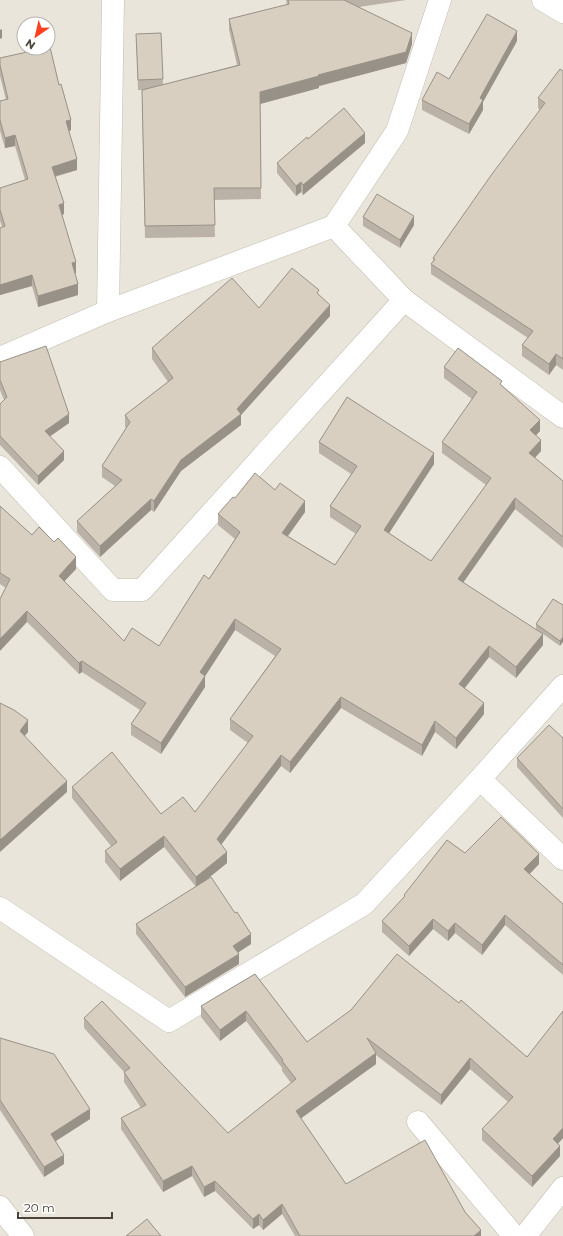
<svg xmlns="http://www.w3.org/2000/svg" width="563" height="1236" font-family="Montserrat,sans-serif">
<rect width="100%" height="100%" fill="#f6f3ec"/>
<!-- residential -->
<path fill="#eae5da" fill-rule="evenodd" d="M0,0H563V1236H0ZM24,24H48V48H24Z"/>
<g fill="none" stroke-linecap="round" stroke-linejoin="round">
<defs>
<g id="minor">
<path d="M543,0L563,12"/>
<path d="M334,226L404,300L563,417"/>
<path d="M108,311L113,0"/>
<path d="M0,358L108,311L334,226L397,131L440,0"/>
<path d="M0,467L113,590H142L404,300"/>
<path d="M480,779L563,859"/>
<path d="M0,908L169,1021L364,904L480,779L563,686"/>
<path d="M418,1122L514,1236"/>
<path d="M0,1207L23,1236"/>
<path d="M525,1236L563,1188"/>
</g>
</defs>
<!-- minor casing -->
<use href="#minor" stroke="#c2bbae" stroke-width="23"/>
<!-- minor -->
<use href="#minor" stroke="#fff" stroke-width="22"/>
</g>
<!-- wall -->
<g fill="#bab2a6">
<path d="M286,0H406L359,7L412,44L406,63L319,86V88L260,104L261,199L214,200L215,237L145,238L142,102L144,90H138L136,34L161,33L163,85L237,65L229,30V19L287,5Z"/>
<path d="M517,41L483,102V110L469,134L422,110V100L449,79Z"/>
<path d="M0,58L59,85L71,130L69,131L77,170L55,177L64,214L62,215L76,273H75L78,295L38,307L32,286L0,295V228L2,227L0,221V188L25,180L15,146L5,148L0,131V101L6,100L0,76Z"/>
<path d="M563,71V370L556,365L549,375L522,356V345L528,338L431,274V264L433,261V258L540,110L538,108V98Z"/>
<path d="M308,139L365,143L303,195L301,192L296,196L277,173V163Z"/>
<path d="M363,217L414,225L400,248L363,226Z"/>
<path d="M319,295L330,316L241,415V425L181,471L154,512L151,510L100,557L77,532V521L115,486L102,477V466L126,429L125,426V415L168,382L152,359V348L259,308Z"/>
<path d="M0,362L69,423L50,436L64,460L38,485L0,445V404L4,400L0,390Z"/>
<path d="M444,367L502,385L540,431L535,435L541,451L535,458L563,481V548L515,509L463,582L543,645L516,678L489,657L465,688L484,714L456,749L435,732L422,756L341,708L290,773L281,766L221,845L227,863L205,881L251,944L238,952L239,964L185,997L136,934V924L196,887L164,847L120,881L105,862V851L111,846L72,798V787L161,814L195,812L248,743L230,730V719L275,656L235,630L205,676V687L161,754L131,735V724L140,710L82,672L79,674L27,622L6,588L0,584V506L32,535L76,569L64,581L124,641L159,646L209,579L235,539L218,525V514L235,498L275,490L305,512L288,536L335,565L356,534L330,517V506L351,474L319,453V442L434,464L389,533L431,561L486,485L442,453V442L472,399L444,378Z"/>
<path d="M563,605L560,646L536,629V624Z"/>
<path d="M563,738V818L517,767V758Z"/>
<path d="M465,853L539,864L529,874L563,904V975L505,925L482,955L455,933L448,941L433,929L409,956L382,932V921L404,897V895Z"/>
<path d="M255,974L307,1042L459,1003L527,1057L563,1011V1138L558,1144L560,1156L532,1187L482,1140V1129L508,1102L470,1069L441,1105L376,1055V1064L301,1118L346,1184L465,1212L481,1236H295L282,1214L263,1230L259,1225L253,1229L215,1191L204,1197L192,1176L163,1192L121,1129V1118L141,1108L124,1082V1072L84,1028V1018L228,1133L291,1083L282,1071V1068L246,1021L220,1041L201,1017V1006Z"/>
<path d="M0,1038L90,1119L56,1141L64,1164L44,1177L0,1110Z"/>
</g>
<!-- shaded-wall -->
<g fill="#979187">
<path d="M2,29V38L0,39V30Z"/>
<path d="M517,31V41L483,102V110L469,134V124L480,98Z"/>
<path d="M412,33V44L406,63L319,86V88L260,104V92L318,75Z"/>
<path d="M71,120V130L66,132V121Z"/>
<path d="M365,133V143L303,195V185Z"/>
<path d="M15,135V146L5,148V138Z"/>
<path d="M77,159V170L52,177V167Z"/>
<path d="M301,182V192L296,196V186Z"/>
<path d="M64,203V214L59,216V205Z"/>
<path d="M414,216V225L400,248V240Z"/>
<path d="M76,262V273L72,274V263Z"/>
<path d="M32,275V286L0,295V285Z"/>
<path d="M78,284V295L38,307V296Z"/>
<path d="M330,305V316L241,415V425L181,471L154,512V501L181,460L237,409Z"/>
<path d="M556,354V365L549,375V364Z"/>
<path d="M69,414V423L45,440V431Z"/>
<path d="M540,420V431L530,442V430Z"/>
<path d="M541,440V451L529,464V453Z"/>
<path d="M64,451V460L38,485V476Z"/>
<path d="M434,453V464L384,541V530Z"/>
<path d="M515,498V509L458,590V579Z"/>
<path d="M151,499V510L100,557V546Z"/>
<path d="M305,501V512L282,544V533Z"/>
<path d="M76,557V569L59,587V576Z"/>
<path d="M27,611V622L0,651V639Z"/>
<path d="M235,619V630L200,684V672Z"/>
<path d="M543,634V645L516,678V667Z"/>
<path d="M563,637V642L560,646V641Z"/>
<path d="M489,646V657L459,695V684Z"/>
<path d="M82,661V672L79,674V663Z"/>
<path d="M205,676V687L161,754V743Z"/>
<path d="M341,697V708L290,773V762Z"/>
<path d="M484,703V714L456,749V738Z"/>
<path d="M28,720V732L20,742V731Z"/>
<path d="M435,721V732L422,756V745Z"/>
<path d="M281,755V766L217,850V839Z"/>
<path d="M67,781V792L0,852V840Z"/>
<path d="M164,836V847L120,881V869Z"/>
<path d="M227,852V863L196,888V877Z"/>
<path d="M539,854V864L524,880V869Z"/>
<path d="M505,915V925L482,955V945Z"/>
<path d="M433,919V929L409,956V946Z"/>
<path d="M455,923V933L448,941V931Z"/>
<path d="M251,934V944L233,956V946Z"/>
<path d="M239,954V964L185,997V987Z"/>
<path d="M246,1011V1021L220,1041V1030Z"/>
<path d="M376,1053V1064L296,1122V1111Z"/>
<path d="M470,1058V1069L441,1105V1095Z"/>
<path d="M90,1109V1119L51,1144V1134Z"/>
<path d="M563,1128V1138L553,1149V1139Z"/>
<path d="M560,1146V1156L532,1187V1176Z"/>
<path d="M64,1155V1164L44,1177V1167Z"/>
<path d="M192,1166V1176L163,1192V1181Z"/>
<path d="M215,1181V1191L204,1197V1187Z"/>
<path d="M282,1204V1214L263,1230V1220Z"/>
<path d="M259,1214V1225L253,1229V1219Z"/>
<path d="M481,1230V1236H474Z"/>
</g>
<!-- building -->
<g fill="#d8cfc1" stroke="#979187">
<path d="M288,0H344L412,33L406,52L318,75L319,76L260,92L261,188H214L215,225L145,226L142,90L240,65L229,19L289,4Z"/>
<path d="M487,14L517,31L480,98L483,100L469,124L422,100L437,72L449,79Z"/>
<path d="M161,33L163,79L138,80L136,34Z"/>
<path d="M48,47H50L59,85L61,84L71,120L66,121L77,159L52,167L64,203L59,205L76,262L72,263L78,284L38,296L32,275L0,285V228L5,226L0,210V188L28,179L15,135L5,138L0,120V101L8,99L0,65V58L45,48H48Z"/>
<path d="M560,69L563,71V359L556,354L549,364L522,345L533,331L431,264L435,259L433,258L492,174L545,103L538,98Z"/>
<path d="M344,108L365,133L303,185L301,182L296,186L277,163L307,137L308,139Z"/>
<path d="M377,194L414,216L400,240L363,217Z"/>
<path d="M292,268L319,290L317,293L330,305L237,409L241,414L181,460L154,501L151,499L100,546L77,521L122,480L102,466L130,422L125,415L173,378L152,348L232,278L259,308Z"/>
<path d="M46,346L69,414L45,431L64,451L38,476L0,436V404L7,397L0,380V362Z"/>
<path d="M458,348L502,381L500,384L540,420L530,430L541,440L529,453L563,481V537L515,498L458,579L543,634L516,667L489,646L459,684L484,703L456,738L435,721L422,745L341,697L290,762L281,755L217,839L227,852L196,877L164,836L120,869L105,851L117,842L72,787L112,752L161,814L183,797L195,812L253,736L230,719L281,649L235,619L200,672L205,676L161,743L131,724L146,703L82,661L79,663L27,611L0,639V599L10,579L0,573V506L32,535L39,527L54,542L58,538L76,557L59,576L124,641L132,628L159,646L204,575L209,579L240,532L218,514L233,497L235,498L255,473L275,490L280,483L305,501L282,533L335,565L361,526L330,506L357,466L319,442L347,397L434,453L384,530L431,561L491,478L442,442L477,392L444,367Z"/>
<path d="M553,599L563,605V637L560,641L536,624Z"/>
<path d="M0,703L14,710L28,720L20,731L67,781L0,840Z"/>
<path d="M549,725L563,738V809L517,758Z"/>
<path d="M501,817L539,854L524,869L563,904V965L505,915L482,945L455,923L448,931L433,919L409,946L382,921L405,896L404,895L447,840L465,853Z"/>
<path d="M211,877L235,913L237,912L251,934L233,946L239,954L185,987L136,924Z"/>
<path d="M397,954L459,1003L461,1000L527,1057L563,1011V1128L553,1139L560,1146L532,1176L482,1129L513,1097L470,1058L441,1095L367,1038L376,1053L296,1111L346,1184L425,1140L465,1212L481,1230L474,1236H300L282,1204L263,1220L259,1214L253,1219L215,1181L204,1187L192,1166L163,1181L121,1118L146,1105L124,1072L130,1068L84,1018L102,1001L228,1133L296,1079L282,1061L283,1060L246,1011L220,1030L201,1006L255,974L307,1042L351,1010Z"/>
<path d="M0,1038L54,1054L90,1109L51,1134L64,1155L44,1167L0,1100Z"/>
<path d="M147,1219L161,1236H126Z"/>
</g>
<!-- north arrow -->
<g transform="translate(36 36) rotate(214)"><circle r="19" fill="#ffffff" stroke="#b7b4b0"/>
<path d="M0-3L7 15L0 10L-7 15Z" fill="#fc3f1d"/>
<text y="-6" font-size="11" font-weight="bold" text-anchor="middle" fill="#4b4439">N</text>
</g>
<!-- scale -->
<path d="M18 1212v6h94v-6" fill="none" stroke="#4b4439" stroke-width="2"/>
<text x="24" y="1212" font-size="12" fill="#4b4439" stroke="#ffffff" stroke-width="3" paint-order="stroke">20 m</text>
</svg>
